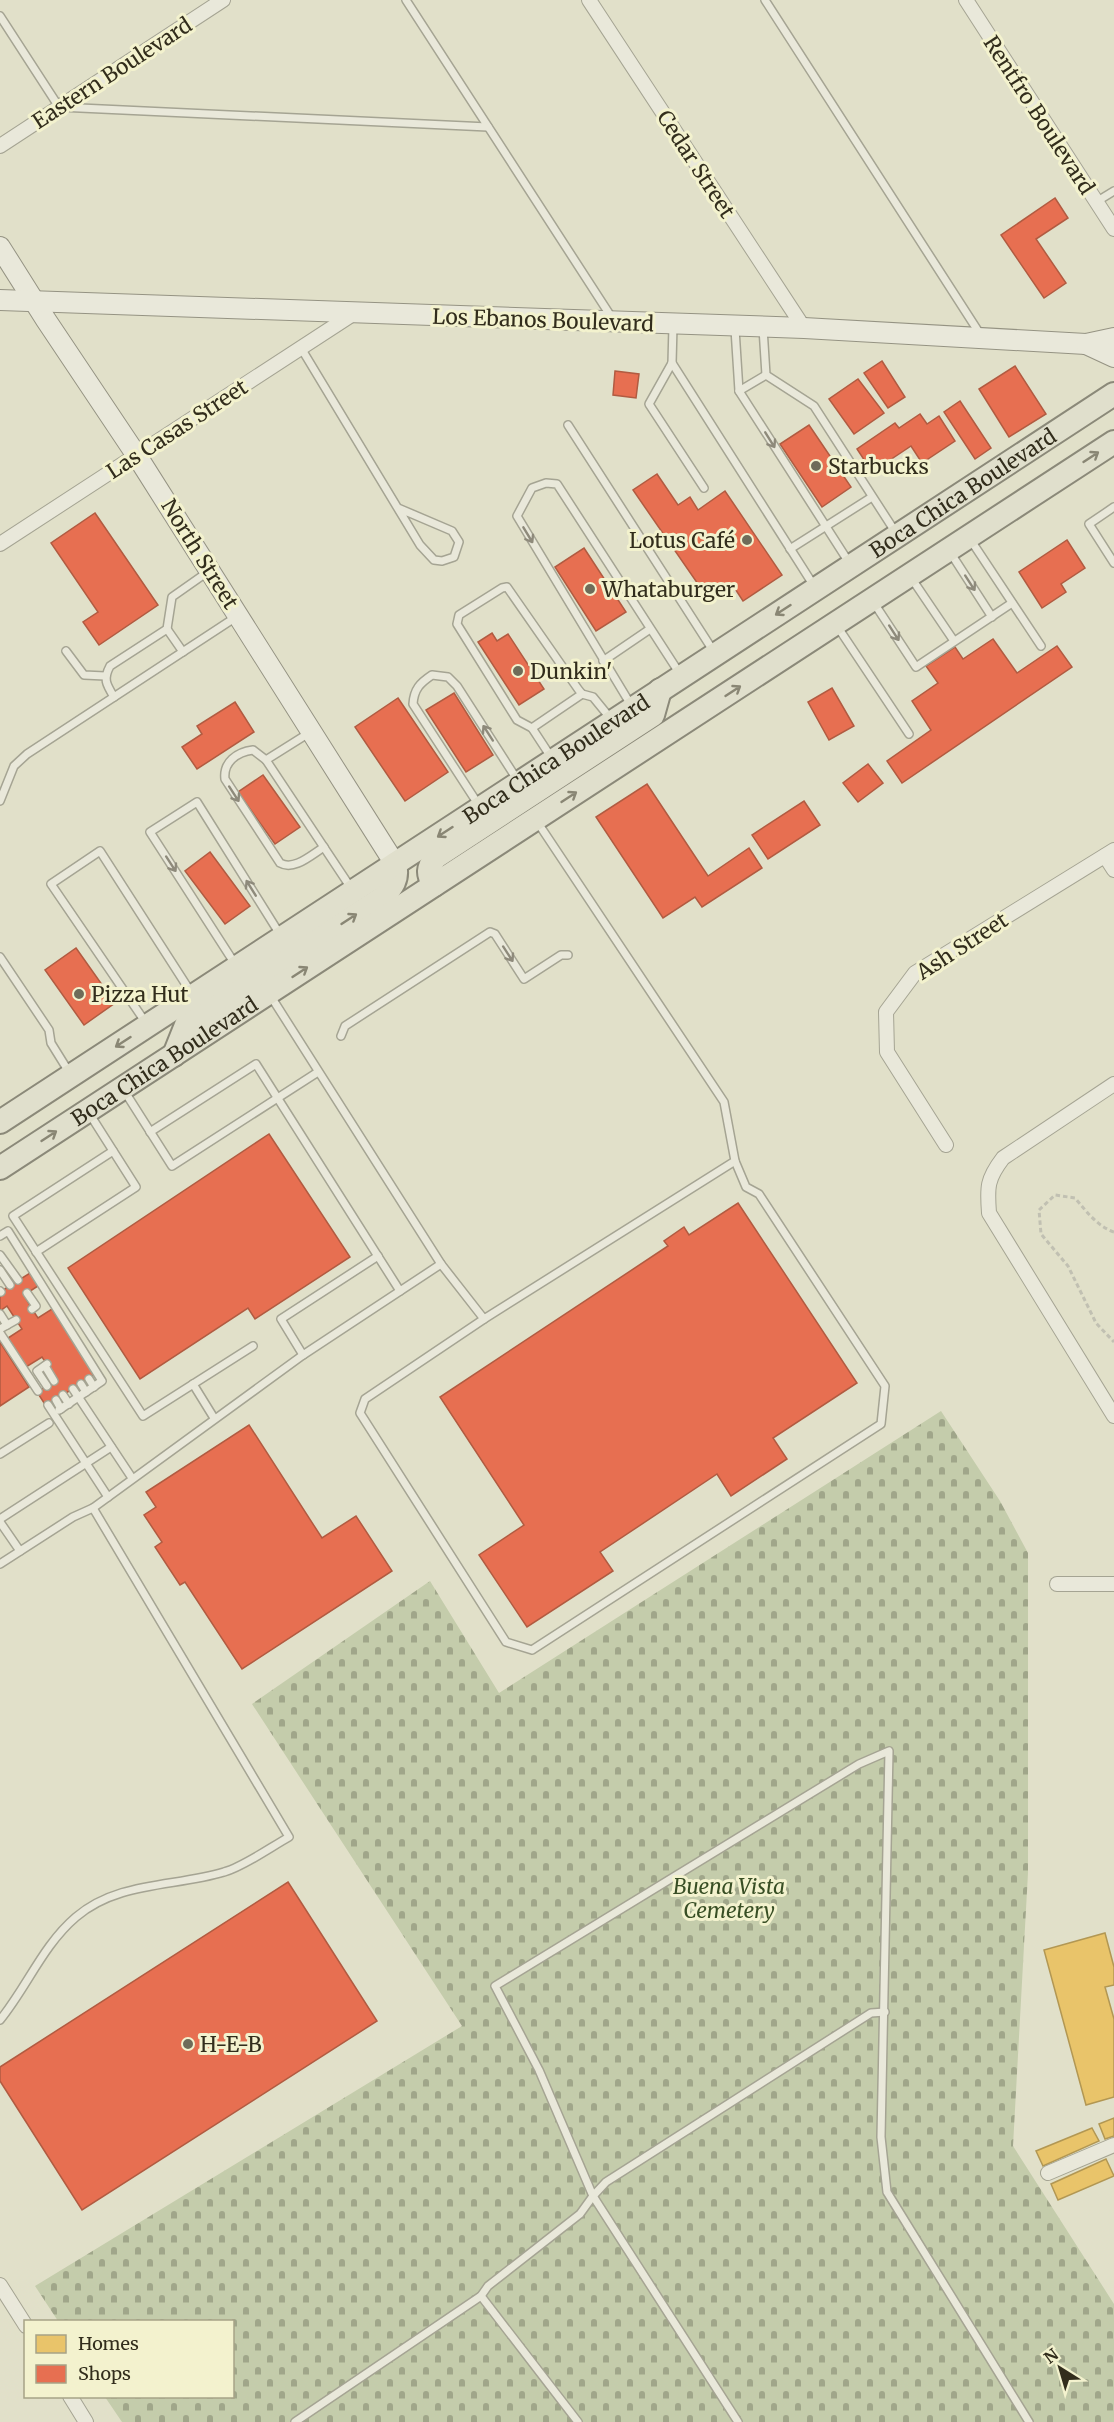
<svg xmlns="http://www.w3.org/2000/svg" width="1114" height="2422" font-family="Merriweather,serif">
<defs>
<pattern id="cemetery-stones" width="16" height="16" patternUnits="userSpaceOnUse" patternTransform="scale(1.5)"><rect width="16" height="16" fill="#c4ccab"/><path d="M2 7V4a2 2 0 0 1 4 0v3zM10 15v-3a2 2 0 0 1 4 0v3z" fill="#a0a68a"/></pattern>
</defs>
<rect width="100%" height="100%" fill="#e1e0c9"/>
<!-- cemetery -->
<path fill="url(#cemetery-stones)" d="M941,1411L1000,1501L1028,1553V1873L1013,2146L1114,2304V2422H122L105,2397L232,2396V2322L58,2321L35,2286L462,2026L252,1704L430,1581L499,1693Z"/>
<!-- homes -->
<g fill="#e9c46a" stroke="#b29753" stroke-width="1.5">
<path d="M1105,1933L1114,1967V1985L1105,1987L1114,2019V2097L1086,2105L1044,1950Z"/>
<path d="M1114,2118V2136L1105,2139L1099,2124Z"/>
<path d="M1092,2128L1099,2141L1043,2166L1036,2151Z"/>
<path d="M1106,2159L1114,2176L1058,2200L1051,2184Z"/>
</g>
<!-- shops -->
<g fill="#e76f51" stroke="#b15b41" stroke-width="1.5">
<path d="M1055,198L1068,218L1036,239L1066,283L1044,298L1001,235Z"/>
<path d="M882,361L905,397L888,408L864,373Z"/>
<path d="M1015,366L1046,414L1009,437L979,389Z"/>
<path d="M615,371L639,374L636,398L613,395Z"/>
<path d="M858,379L884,413L854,434L829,399Z"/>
<path d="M960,401L991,448L975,459L944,412Z"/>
<path d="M920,414L927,424L939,416L955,441L922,463L911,446L872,472L857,449L895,423L899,428Z"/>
<path d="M809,425L851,487L822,507L780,444Z"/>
<path d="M657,474L678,505L690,497L698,510L725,491L782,575L743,601L732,584L709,600L633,490Z"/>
<path d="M95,513L158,605L99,645L83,622L98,612L51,543Z"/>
<path d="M1067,540L1085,568L1061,584L1066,592L1042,608L1019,572Z"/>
<path d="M584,548L626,612L596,631L555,567Z"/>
<path d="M492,633L497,641L508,634L544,689L519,705L478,642Z"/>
<path d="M993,639L1017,673L1057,646L1072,667L902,783L887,761L931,730L912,701L938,683L926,666L955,647L963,659Z"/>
<path d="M832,688L854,726L829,740L808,702Z"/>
<path d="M454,693L493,755L466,772L426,710Z"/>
<path d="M398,698L448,772L405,801L355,727Z"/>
<path d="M235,702L254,732L197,769L182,747L202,734L197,726Z"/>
<path d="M868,764L883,783L858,802L843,783Z"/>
<path d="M263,775L300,827L275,844L238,792Z"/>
<path d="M647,784L708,876L749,848L762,868L702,907L695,897L663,918L596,817Z"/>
<path d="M804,801L820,825L768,859L752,835Z"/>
<path d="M210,852L250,906L225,924L185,871Z"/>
<path d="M76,948L115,1003L84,1025L45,970Z"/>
<path d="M269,1134L350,1257L255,1319L248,1308L140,1379L68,1268Z"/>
<path d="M738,1203L857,1383L773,1438L787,1459L731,1496L717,1474L600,1552L613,1571L527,1627L479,1555L524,1525L440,1397L668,1246L664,1241L684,1227L689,1235Z"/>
<path d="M30,1273L38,1286L24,1295L32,1309L38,1318L52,1309L94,1375L46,1406L37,1392L57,1379L42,1357L26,1367L8,1338L22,1329L7,1306L0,1311V1292Z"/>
<path d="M0,1342L29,1387L0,1406Z"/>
<path d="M249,1425L322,1538L356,1516L392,1571L242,1669L185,1582L180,1585L155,1547L162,1542L144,1515L156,1507L146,1492Z"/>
<path d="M288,1882L377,2021L82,2210L0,2081V2067Z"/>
</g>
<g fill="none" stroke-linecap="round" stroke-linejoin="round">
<defs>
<g id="lane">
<path d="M406,0L612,318"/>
<path d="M765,0L980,334"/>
<path d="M0,16L59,107L488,127"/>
<path d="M1096,202L1114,191"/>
<path d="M673,326L672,363L649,404L704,488"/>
<path d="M763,328L766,375L814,406L896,533"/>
<path d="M735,329L739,391L850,564"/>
<path d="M301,348L420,545L434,560L442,561L454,557L459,542L452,531L398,508"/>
<path d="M672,363L814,586"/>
<path d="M739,391L766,375"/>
<path d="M568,425L714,652"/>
<path d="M1114,507L1089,524L1114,563"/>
<path d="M970,539L1041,646"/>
<path d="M790,549L872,497"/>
<path d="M950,552L992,617"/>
<path d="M912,579L954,641"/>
<path d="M874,603L916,667L1012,603"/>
<path d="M837,626L909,734"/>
<path d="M167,629L183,652"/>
<path d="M66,651L84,675L105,676"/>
<path d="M603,661L650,629"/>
<path d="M114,697C106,684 103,679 110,666L167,629L172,597L209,571"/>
<path d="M631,705L517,516L532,488L546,483L557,484L680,674"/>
<path d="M532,728L582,694"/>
<path d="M309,733L266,760L351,888"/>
<path d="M551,757L532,728L517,720L457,624L459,615L502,588L507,587L578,689L582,694L593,697L611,719"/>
<path d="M266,760L253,750C237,752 223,762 225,779L280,863C294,871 311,855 324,847"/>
<path d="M0,801L14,766L27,754L236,617"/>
<path d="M478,804L413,704C414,689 420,683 432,675L448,677L457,686L518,781"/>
<path d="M0,957L49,1030L51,1043L69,1072"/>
<path d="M235,964L150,832L197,802L281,936"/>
<path d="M270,995L441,1264L484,1319L735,1161L724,1102L538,823"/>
<path d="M146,1023L51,884L100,851L192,994"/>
<path d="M341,1036L345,1026L490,932L495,934L524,979L561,955H568"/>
<path d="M125,1092L172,1166L318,1072"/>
<path d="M150,1132L256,1064L400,1291"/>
<path d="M113,1151L13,1216L143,1416L253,1346"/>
<path d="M0,1236L8,1231L102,1381L59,1410"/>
<path d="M36,1252L136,1187L89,1113"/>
<path d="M0,1255L18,1280"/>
<path d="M0,1270L10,1285"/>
<path d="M0,1291L1,1292"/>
<path d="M27,1293L36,1306L32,1309"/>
<path d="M0,1314L7,1325"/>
<path d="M484,1319L365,1399L360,1413L506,1642L532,1650L881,1424L885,1386L759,1194L746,1187L735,1161"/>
<path d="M0,1329L16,1320"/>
<path d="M0,1333L38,1391"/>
<path d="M303,1355L281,1319L378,1256"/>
<path d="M45,1366L54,1381"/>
<path d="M89,1379L94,1387"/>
<path d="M81,1384L86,1392"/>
<path d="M193,1384L214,1418"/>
<path d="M47,1386L37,1371L47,1364"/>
<path d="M73,1389L132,1478"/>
<path d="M63,1395L69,1404"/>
<path d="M56,1400L61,1409"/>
<path d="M48,1405L108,1497"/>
<path d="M0,1454L49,1423"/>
<path d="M0,1519L111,1447"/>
<path d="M0,1522L20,1551"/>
<path d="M0,1564L73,1517L93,1508L303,1355L441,1264"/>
<path d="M0,2020C27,1987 43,1945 76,1917C118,1881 175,1887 224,1872C243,1867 271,1847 289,1837L93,1508"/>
<path d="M481,2296L578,2422"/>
<path d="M295,2422L481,2296L488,2286L580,2214L593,2196L606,2182L871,2013L885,2012"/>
<path d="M738,2422L593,2196L539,2070L495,1986L859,1764L889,1751L881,2137L887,2192L1029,2422"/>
</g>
<g id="street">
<path d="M589,0L804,328"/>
<path d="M966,0L1114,229"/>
<path d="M0,146L223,0"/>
<path d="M0,544L353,314"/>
<path d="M1105,856L1114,870"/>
<path d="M1114,1084L1003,1158C987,1179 987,1187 989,1213L1114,1416"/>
<path d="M946,1145L887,1052L886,1012L915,973L1114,850"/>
<path d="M1057,1584H1114"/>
<path d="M1048,2173L1114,2145"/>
<path d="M0,2285L26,2326"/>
<path d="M70,2396L86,2422"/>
</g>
<g id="secondary">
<path d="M0,247L46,320L137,456L395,864"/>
<path d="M0,300L804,328L1086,344L1114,338"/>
<path d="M1086,344L1114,357"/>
</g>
<g id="primary">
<path d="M434,885C427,874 427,868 436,857L653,715L660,690"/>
<path d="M174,1055L186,1025L382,898C392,887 399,880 395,864"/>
<path id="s1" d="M0,1122L1114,394"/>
<path id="s2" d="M0,1168L1114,442"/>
</g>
</defs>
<!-- lane casing -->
<use href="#lane" stroke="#a5a493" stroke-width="10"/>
<!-- street casing -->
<use href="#street" stroke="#a5a493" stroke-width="16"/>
<!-- secondary casing -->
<use href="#secondary" stroke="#959383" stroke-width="22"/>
<!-- primary casing -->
<use href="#primary" stroke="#8b8979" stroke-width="26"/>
<!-- path -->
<path stroke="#c1c0b2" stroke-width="3" stroke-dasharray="4.5 3" stroke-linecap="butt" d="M1114,1232C1097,1226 1087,1212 1075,1198L1055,1195L1039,1210L1041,1234L1068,1266L1096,1323L1114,1342"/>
<!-- lane -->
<use href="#lane" stroke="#e9e8da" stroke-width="7"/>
<!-- street -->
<use href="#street" stroke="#e9e8da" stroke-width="14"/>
<!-- secondary -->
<use href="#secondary" stroke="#e9e8da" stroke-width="20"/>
<!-- primary -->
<use href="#primary" stroke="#e0dfcc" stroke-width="22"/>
</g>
<!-- one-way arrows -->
<defs><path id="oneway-shaft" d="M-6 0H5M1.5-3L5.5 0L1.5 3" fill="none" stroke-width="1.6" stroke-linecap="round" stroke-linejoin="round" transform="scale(1.5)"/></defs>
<g stroke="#8e8a7b">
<use href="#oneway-shaft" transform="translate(770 440) rotate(58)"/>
<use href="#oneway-shaft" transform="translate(528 535) rotate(59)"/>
<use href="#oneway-shaft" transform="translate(970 583) rotate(57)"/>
<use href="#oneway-shaft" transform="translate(894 633) rotate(57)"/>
<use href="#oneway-shaft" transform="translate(488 733) rotate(-123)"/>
<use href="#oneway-shaft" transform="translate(234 794) rotate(57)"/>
<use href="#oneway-shaft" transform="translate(171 864) rotate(57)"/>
<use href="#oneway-shaft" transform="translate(251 888) rotate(-122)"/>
<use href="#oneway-shaft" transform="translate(508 954) rotate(57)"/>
</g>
<g stroke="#898674">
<use href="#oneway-shaft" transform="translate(1091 457) rotate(-33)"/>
<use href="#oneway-shaft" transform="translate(783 610) rotate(147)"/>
<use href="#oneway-shaft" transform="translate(733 691) rotate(-33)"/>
<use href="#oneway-shaft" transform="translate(569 797) rotate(-33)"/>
<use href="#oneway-shaft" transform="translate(445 832) rotate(147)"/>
<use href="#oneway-shaft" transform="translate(349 919) rotate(-33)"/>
<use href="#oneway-shaft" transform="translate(300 972) rotate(-33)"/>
<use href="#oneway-shaft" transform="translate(123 1042) rotate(147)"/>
<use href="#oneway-shaft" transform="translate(49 1136) rotate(-33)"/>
</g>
<!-- markers -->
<g fill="#6f6c59" stroke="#f3f2ce" stroke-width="2">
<circle cx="816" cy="466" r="6"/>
<circle cx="747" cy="540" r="6"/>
<circle cx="590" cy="589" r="6"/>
<circle cx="518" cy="671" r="6"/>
<circle cx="79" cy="994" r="6"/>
<circle cx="188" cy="2044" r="6"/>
</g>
<g text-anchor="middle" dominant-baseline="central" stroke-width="6" stroke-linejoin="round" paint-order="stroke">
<!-- street labels -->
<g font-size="21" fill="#322d1c" stroke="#f3f2ce">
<text transform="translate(112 73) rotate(-33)">Eastern Boulevard</text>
<text transform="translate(1039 115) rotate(57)">Rentfro Boulevard</text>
<text transform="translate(696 164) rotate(57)">Cedar Street</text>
<text transform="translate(543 320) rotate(2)">Los Ebanos Boulevard</text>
<text transform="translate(177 429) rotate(-33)">Las Casas Street</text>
<text stroke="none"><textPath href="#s1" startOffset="1150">Boca Chica Boulevard</textPath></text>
<text transform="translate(200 554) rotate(58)">North Street</text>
<text stroke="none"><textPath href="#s1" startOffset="664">Boca Chica Boulevard</textPath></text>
<text transform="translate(962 946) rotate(-33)">Ash Street</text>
<text stroke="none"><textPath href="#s2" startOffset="196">Boca Chica Boulevard</textPath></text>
</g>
<!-- poi labels -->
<g font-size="21" fill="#322d1c" stroke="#f3f2ce" text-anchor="start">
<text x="828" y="466">Starbucks</text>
<text x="735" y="540" text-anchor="end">Lotus Café</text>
<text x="602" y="589">Whataburger</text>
<text x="530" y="671">Dunkin'</text>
<text x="91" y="994">Pizza Hut</text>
<text x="200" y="2044">H-E-B</text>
</g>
<!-- park labels -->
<g font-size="21" font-style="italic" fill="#384e24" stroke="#f3f2ce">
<text x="729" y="1886">Buena Vista<tspan x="729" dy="24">Cemetery</tspan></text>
</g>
</g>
<!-- legend -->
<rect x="24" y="2320" width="210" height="78" fill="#f3f2ce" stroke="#a6a387" stroke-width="1.5"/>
<rect x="36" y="2335" width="30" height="18" fill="#e9c46a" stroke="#a6a387" stroke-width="1.5"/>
<text x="78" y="2350" font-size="18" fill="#322d1c">Homes</text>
<rect x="36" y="2365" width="30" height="18" fill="#e76f51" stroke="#a6a387" stroke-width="1.5"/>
<text x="78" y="2380" font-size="18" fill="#322d1c">Shops</text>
<!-- north arrow -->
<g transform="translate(1060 2368) rotate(323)" stroke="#f3f2ce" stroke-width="4.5" paint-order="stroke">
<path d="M0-4.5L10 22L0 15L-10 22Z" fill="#322d1c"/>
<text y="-9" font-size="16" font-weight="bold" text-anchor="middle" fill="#322d1c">N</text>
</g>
</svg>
